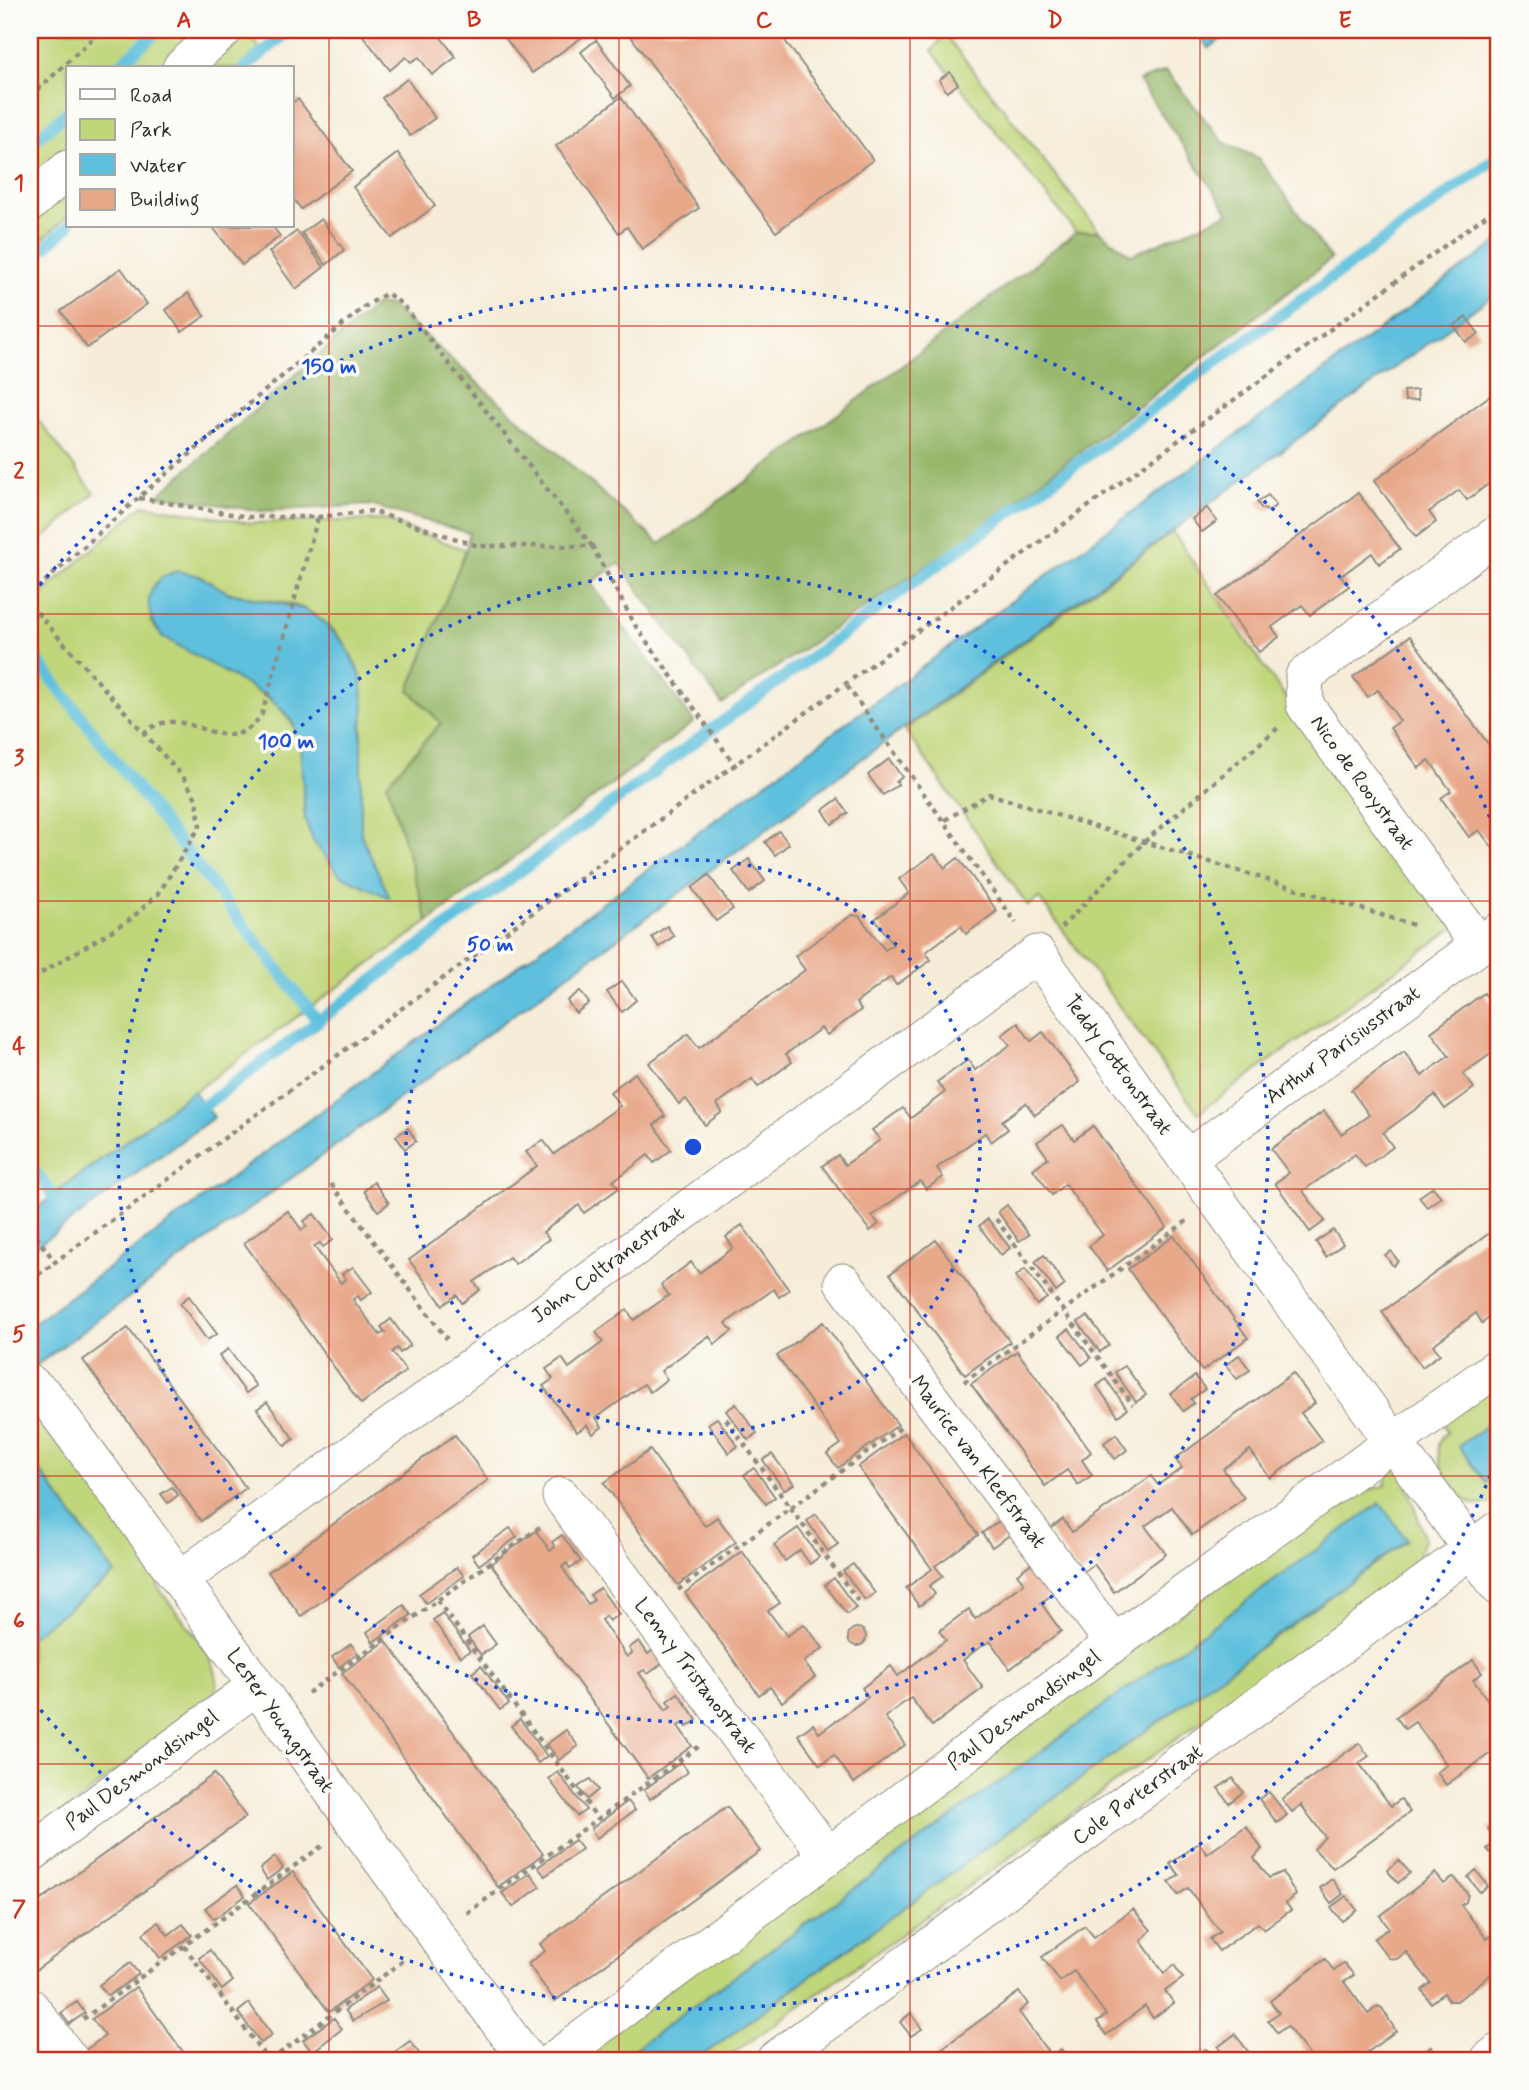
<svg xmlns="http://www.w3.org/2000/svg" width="1529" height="2090" font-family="Mynerve,sans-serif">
<rect width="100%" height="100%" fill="#fdfcf7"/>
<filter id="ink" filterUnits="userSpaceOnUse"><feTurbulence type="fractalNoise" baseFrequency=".0143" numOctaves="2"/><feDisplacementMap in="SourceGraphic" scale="14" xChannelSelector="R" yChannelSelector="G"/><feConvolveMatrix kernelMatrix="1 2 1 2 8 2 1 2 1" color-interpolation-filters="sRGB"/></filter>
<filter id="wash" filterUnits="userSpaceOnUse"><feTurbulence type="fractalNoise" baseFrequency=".00686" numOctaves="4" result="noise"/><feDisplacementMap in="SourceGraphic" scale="28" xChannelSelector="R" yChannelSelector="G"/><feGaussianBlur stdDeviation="1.57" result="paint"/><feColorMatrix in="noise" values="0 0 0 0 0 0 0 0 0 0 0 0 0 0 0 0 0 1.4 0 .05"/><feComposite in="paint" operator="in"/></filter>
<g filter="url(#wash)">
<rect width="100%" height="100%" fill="#f6edd9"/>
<!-- green -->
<g fill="#bfd67a" stroke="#758052" stroke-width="2" fill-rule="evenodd">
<path d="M39,30H200L157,68H68V148L30,182V39Z"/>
<path d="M241,34L252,38L261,50L240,68H210L209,64Z"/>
<path d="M945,34L1099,231L1076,232L932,51Z"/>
<path d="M68,189V216L30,250V224Z"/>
<path d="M30,409L94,493L30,551Z"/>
<path d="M143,505L251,523L385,520L466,550L409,690L441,723L387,783L428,922L54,1193L30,1161V604ZM200,576C209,582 218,588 228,592C252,602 282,597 306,610C398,662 346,754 361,834C365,856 382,877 389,897L305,819C304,794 305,766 300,743C289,691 203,663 162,636L150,621Z"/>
<path d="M1173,532L1266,670L1455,927L1198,1113L1039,898L1028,906L905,730Z"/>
<path d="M1499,1379V1416L1459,1446L1486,1483L1499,1473V1502C1492,1501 1483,1508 1473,1504C1455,1497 1422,1448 1448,1432L1442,1421Z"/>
<path d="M30,1394L161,1575L158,1586C176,1619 224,1653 216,1693L30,1839V1637L115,1574L30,1457Z"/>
<path d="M1392,1443L1423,1532L1424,1540L1418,1555L1423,1564L724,2060H696L1406,1541L1380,1504L620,2060H593L597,2057L590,2046L1360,1482L1366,1490L1385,1486Z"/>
</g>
<!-- forest -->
<path fill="#97b76a" stroke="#61714a" stroke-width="2" d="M1166,71L1223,142L1258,158L1331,259L965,540L722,704L619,563L591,583L694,722L428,922L387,783L441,723L409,690L466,550L469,533L370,505L261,511L158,495L377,304L391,306L660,544L860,398L1076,232L1099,231L1131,255L1229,213L1139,81Z"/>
<!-- water -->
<g fill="#5fc0dd" stroke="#457684" stroke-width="2">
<path d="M1196,30H1225L1228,34L1209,48Z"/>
<path d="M1499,241V291L30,1370V1326Z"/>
<path d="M178,571L200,576L229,593L304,609L324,622L345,644L361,676L364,707L361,732V835L390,898L340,875L313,841L305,819L300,743L291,719L271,699L162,636C142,611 143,580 178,571Z"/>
<path d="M193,1091L214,1117L30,1251V1213Z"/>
<path d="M1499,1416V1473L1486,1483L1459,1446Z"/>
<path d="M30,1457L115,1574L30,1637Z"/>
<path d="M1380,1503L1407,1540L696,2060H620Z"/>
</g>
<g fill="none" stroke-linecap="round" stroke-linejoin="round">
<!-- stream -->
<g stroke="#5fc0dd" stroke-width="12">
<path d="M116,68L159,30"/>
<path d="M245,68L290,30"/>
<path d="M30,145L68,111"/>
<path d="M30,261L69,226"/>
<path d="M30,651L318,1021"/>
<path d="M193,1114L696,741L1499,156"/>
<path d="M30,1165L62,1207"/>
</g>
</g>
<g id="blocks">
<!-- building -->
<g fill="#e8a98b">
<path d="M363,30H424L429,36L436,31L456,57L432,75L419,57L411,62L406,57L390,70L360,32Z"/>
<path d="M499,30H592L532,73Z"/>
<path d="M626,30H777L873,160L776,232Z"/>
<path d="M596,40L630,86L615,98L581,52Z"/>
<path d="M950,72L958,84L947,92L939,80Z"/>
<path d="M407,79L435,118L410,136L382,98Z"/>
<path d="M621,97L699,208L642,249L627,227L619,233L556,146Z"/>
<path d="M298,99L352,171L301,209L292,197V103Z"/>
<path d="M398,153L435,206L392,238L353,187Z"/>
<path d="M321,219L344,250L326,265L302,233Z"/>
<path d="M212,226H272L280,236L242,265Z"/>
<path d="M297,231L324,267L296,289L269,252Z"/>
<path d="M121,268L147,304L87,348L61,311Z"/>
<path d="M188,293L205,316L182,332L166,310Z"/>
<path d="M1466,317L1479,334L1466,342L1454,326Z"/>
<path d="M1499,389V476L1467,500L1459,490L1429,512L1436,522L1416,537L1374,481Z"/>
<path d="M1417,390L1418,400L1405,401L1404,391Z"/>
<path d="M1358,493L1400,549L1379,564L1372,553L1341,576L1349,586L1310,615L1302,605L1272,627L1279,637L1259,652L1217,596Z"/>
<path d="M1268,495L1276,505L1269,511L1262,509L1257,502Z"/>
<path d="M1207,508L1217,521L1202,532L1192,519Z"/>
<path d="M1410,636L1499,759V856L1479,830L1469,837L1441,798L1451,791L1429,760L1419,768L1390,728L1400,721L1378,690L1368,697L1353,677Z"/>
<path d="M889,759L902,777L896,782L898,785L883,795L868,775Z"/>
<path d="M838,799L848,813L832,824L823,810Z"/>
<path d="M779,831L789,844L775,855L765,842Z"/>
<path d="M934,854L945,868L958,858L997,911L966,934L961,926L943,939L926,952L931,960L896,985L891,977L856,1003L861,1010L827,1035L821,1028L786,1054L792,1062L758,1087L752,1079L717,1104L722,1112L705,1125L686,1099L679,1104L649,1063L688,1034L699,1048L805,970L795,956L852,915L859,916L885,950L893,944L875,919L909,893L899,879Z"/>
<path d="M749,859L765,881L749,893L733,871Z"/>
<path d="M709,875L733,909L716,921L692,888Z"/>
<path d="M667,926L674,936L659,947L652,937Z"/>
<path d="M622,981L636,1000L622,1012L607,992Z"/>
<path d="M580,991L589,1003L576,1013L567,1001Z"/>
<path d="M1484,993L1499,1014V1048L1463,1074L1474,1088L1445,1109L1435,1095L1383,1133L1393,1147L1365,1167L1355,1154L1303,1191L1325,1221L1310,1232L1275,1183L1289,1173L1271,1149L1324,1111L1341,1134L1355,1125L1369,1115L1351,1090L1404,1052L1422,1076L1435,1066L1449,1056L1431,1032Z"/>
<path d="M1018,1023L1031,1041L1043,1032L1080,1082L1035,1115L1026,1103L1002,1121L1008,1129L991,1142L985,1133L937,1168L943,1177L926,1189L920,1181L872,1216L879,1224L870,1231L822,1166L838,1155L845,1165L880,1140L872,1130L903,1108L911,1118L945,1092L937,1082L968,1060L975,1070L1010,1045L1002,1035Z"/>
<path d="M635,1073L665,1116L654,1125L671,1150L654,1163L648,1155L631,1168L613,1181L619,1188L584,1213L579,1205L543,1232L549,1239L515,1264L509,1257L474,1282L480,1290L462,1303L457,1295L443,1305L409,1260L537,1166L526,1152L543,1140L554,1154L620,1106L610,1092Z"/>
<path d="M1063,1125L1074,1140L1093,1126L1167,1227L1107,1271L1089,1246L1103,1235L1084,1210L1065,1184L1052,1195L1033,1169L1048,1158L1037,1142Z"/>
<path d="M408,1128L416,1141L405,1149L396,1136Z"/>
<path d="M374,1182L389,1203L378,1211L364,1191Z"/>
<path d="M1433,1187L1441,1197L1427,1207L1419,1197Z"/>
<path d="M1007,1205L1029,1235L1019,1241L998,1212Z"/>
<path d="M288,1211L302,1230L307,1226L304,1221L314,1214L333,1240L323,1247L320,1243L314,1246L341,1283L346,1279L342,1274L353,1267L372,1292L361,1300L358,1296L353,1299L356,1304L380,1335L385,1332L381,1327L391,1319L410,1345L400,1353L397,1348L392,1352L406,1371L361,1404L244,1243Z"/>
<path d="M988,1219L1010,1248L1001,1255L979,1226Z"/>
<path d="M742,1225L789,1290L779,1297L774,1289L726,1323L732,1331L715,1344L709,1336L685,1353L661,1371L667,1379L650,1392L644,1384L596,1418L602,1427L593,1434L587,1425L577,1432L543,1386L553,1379L546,1369L562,1358L569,1368L603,1342L596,1332L627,1310L634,1320L669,1295L661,1285L691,1262L699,1273L733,1248L726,1237Z"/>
<path d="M1499,1226V1311L1482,1323L1476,1313L1433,1345L1440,1354L1422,1367L1382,1312Z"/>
<path d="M1333,1230L1343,1244L1326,1257L1316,1242Z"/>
<path d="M1174,1236L1248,1338L1202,1371L1128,1269Z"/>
<path d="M936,1240L1010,1342L965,1375L890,1274Z"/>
<path d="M1391,1251L1398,1261L1393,1266L1385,1255Z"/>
<path d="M1044,1255L1065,1285L1056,1292L1035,1262Z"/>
<path d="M1025,1269L1047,1298L1037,1305L1016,1276Z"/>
<path d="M189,1296L217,1334L207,1340L180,1303Z"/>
<path d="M1088,1316L1109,1345L1100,1352L1078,1322Z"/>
<path d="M823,1322L898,1425L838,1468L827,1454L841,1444L777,1356Z"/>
<path d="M128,1328L246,1488L201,1521L83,1360Z"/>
<path d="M1069,1329L1091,1358L1082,1365L1060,1336Z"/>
<path d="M228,1349L256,1386L246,1393L219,1356Z"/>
<path d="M1017,1351L1091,1452L1082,1460L1092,1475L1078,1485L1067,1470L1045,1486L971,1384Z"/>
<path d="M1239,1355L1250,1370L1237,1379L1226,1365Z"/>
<path d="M1125,1366L1146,1395L1136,1402L1115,1372Z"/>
<path d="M1293,1373L1315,1403L1301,1413L1322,1441L1270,1478L1250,1450L1223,1469L1244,1498L1192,1535L1172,1507L1145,1526L1166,1554L1114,1592L1094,1564L1080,1574L1049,1530L1063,1519L1072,1532L1151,1476L1158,1485L1182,1468L1175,1459Z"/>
<path d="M1195,1376L1205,1389L1191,1399L1194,1403L1183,1411L1171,1394Z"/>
<path d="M1106,1379L1127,1409L1118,1416L1097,1386Z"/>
<path d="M267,1402L294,1439L285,1446L257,1409Z"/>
<path d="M736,1404L757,1433L748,1440L726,1411Z"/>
<path d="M717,1418L738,1446L729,1453L708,1424Z"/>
<path d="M904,1433L978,1535L935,1566L943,1576L929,1586L935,1594L919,1606L906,1588L932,1569L858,1467Z"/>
<path d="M1116,1434L1127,1450L1115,1459L1104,1443Z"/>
<path d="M455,1435L488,1480L301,1616L268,1572Z"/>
<path d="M650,1450L705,1526L717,1517L736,1542L678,1585L604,1483Z"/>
<path d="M772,1454L794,1484L784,1490L763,1460Z"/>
<path d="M754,1468L775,1497L766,1504L744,1475Z"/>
<path d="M172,1487L178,1495L168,1503L161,1494Z"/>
<path d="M816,1514L838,1544L828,1551L807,1521Z"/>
<path d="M1001,1520L1011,1534L992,1547L982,1533Z"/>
<path d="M510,1528L517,1537L479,1565L472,1555Z"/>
<path d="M798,1528L819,1557L810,1564L800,1550L785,1561L774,1545Z"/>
<path d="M536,1531L550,1551L555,1547L552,1542L562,1535L581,1561L570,1569L567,1563L562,1567L575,1586L588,1604L594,1600L590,1595L600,1588L619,1614L609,1621L605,1616L601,1620L627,1657L632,1653L629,1648L639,1641L648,1654L656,1648L665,1661L648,1674L644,1670L639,1673L666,1710L671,1706L667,1701L678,1693L697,1720L687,1727L683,1723L678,1726L692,1746L648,1778L491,1564Z"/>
<path d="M742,1551L780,1603L768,1611L787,1636L804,1624L823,1648L804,1662L815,1677L782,1702L770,1687L759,1695L685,1593Z"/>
<path d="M1032,1563L1054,1593L1041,1603L1061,1631L1010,1669L990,1641L976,1650L963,1660L983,1688L932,1726L911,1698L898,1707L885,1717L905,1745L854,1783L834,1755L820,1765L798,1735L813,1724L819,1733L868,1697L862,1688L891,1666L898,1676L946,1640L939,1631L969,1609L975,1619L1024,1583L1017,1574Z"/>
<path d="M853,1564L875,1593L865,1600L843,1571Z"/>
<path d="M457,1567L464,1576L426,1603L419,1594Z"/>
<path d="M834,1578L856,1608L847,1614L825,1585Z"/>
<path d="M404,1605L411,1615L373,1642L367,1632Z"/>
<path d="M442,1613L470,1651L460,1657L433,1620Z"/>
<path d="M483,1626L496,1644L481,1655L468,1637Z"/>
<circle cx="857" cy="1637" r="9"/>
<path d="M386,1641L543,1854L498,1887L342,1673Z"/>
<path d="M351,1644L358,1653L339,1667L332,1657Z"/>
<path d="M1473,1660L1482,1673L1473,1680L1496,1711L1499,1709V1747L1446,1785L1437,1772L1447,1765L1415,1722L1405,1729L1396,1717Z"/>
<path d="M481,1666L509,1704L500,1710L472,1673Z"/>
<path d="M520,1719L547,1756L538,1763L511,1726Z"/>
<path d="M566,1730L578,1746L559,1760L547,1744Z"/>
<path d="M1359,1743L1369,1756L1359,1763L1391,1806L1401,1799L1410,1812L1333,1868L1314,1849L1325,1837L1301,1805L1292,1812L1282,1799Z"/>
<path d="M681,1762L688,1772L650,1799L644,1790Z"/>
<path d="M558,1772L586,1810L577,1816L549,1779Z"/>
<path d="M214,1774L246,1817L32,1973L30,1908Z"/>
<path d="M1233,1778L1243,1792L1229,1803L1218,1788Z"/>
<path d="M590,1779L598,1790L587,1799L578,1787Z"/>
<path d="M1269,1792L1287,1815L1277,1823L1259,1799Z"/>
<path d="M628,1801L635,1810L597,1838L591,1829Z"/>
<path d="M727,1807L760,1851L555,2001L528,1964L545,1951L540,1944Z"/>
<path d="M1499,1820V1859L1497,1861L1487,1849L1497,1841L1488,1829Z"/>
<path d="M1246,1826L1262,1849L1254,1858L1269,1878L1283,1872L1296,1895L1286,1903L1291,1910L1264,1930L1258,1923L1219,1951L1210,1939L1220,1932L1188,1888L1178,1895L1169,1882L1179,1875L1170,1864L1199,1843L1207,1854Z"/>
<path d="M575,1840L582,1849L545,1876L538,1867Z"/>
<path d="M275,1857L283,1868L267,1880L260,1869Z"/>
<path d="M1399,1860L1410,1873L1398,1883L1387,1870Z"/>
<path d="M1476,1870L1488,1886L1480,1892L1468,1877Z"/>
<path d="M293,1872L372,1980L329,2012L249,1903Z"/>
<path d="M530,1873L540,1887L513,1907L502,1893Z"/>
<path d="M1435,1873L1444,1884L1454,1877L1468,1894L1466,1902L1461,1905L1487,1939L1497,1932L1499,1935V1949L1493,1954L1499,1968L1457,2001H1449L1444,1993L1431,2003L1422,1990L1431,1983L1406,1952L1397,1959L1389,1958L1374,1939L1389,1928L1380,1916Z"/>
<path d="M1332,1879L1343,1894L1331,1903L1320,1888Z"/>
<path d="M237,1885L245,1896L214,1919L205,1908Z"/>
<path d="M1346,1896L1357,1910L1342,1921L1331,1907Z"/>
<path d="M1133,1909L1151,1930L1141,1941L1164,1973L1174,1965L1183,1978L1165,1991L1174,2003L1153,2018L1145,2006L1106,2035L1097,2022L1106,2015L1074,1971L1060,1981L1042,1957L1085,1926L1094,1937Z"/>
<path d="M158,1922L168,1935L183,1924L192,1935L160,1958L143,1934Z"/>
<path d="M210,1950L233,1981L222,1990L199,1958Z"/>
<path d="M1325,1959L1334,1971L1344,1963L1354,1975L1344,1982L1368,2014L1378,2006L1382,2008L1396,2031L1357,2060H1313L1287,2026L1277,2033L1268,2020L1279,2013L1270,2001Z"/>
<path d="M130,1963L139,1974L108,1996L99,1985Z"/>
<path d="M136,1987L189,2060H123L120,2056L115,2060H91L84,2051L105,2036L92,2019Z"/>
<path d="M377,1987L387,2001L353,2021L345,2010Z"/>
<path d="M1019,1992L1028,2004L1019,2012L1051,2056L1061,2049L1069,2060H937L933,2055Z"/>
<path d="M77,2002L85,2013L69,2024L61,2013Z"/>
<path d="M249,2003L272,2035L261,2043L238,2012Z"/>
<path d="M911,2013L922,2029L911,2036L900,2022Z"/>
<path d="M334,2018L342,2029L312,2052L303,2040Z"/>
<path d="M1235,2034L1250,2054L1241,2060H1190L1206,2049L1215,2060L1223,2054L1218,2047Z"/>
<path d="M410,2041L424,2060H384Z"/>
<path d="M1431,2047L1438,2056L1433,2060H1422L1419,2056Z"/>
</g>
</g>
</g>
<g filter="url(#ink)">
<use href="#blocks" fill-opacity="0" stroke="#908c82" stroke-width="2"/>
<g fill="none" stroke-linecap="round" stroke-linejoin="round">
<defs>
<g id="minor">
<path d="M181,68L224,30"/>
<path d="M30,203L68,169"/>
<path d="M1479,945L1305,705L1304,676L1499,533"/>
<path d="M1187,1159L1499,931"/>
<path d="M843,1282L1114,1643"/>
<path d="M31,1384L45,1396C209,1615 365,1840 527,2060"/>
<path d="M561,1496L828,1856"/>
<path d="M181,1579L1037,954L1499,1587"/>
<path d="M30,1854L255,1687"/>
<path d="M30,2007L70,2060"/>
<path d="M554,2060L1114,1643L1499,1366"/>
<path d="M775,2060L1499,1529"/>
<path d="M1489,2060L1499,2052"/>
</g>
</defs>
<!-- minor casing -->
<use href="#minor" stroke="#908c82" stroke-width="39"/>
<!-- path -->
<g stroke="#908c82" stroke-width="4.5" stroke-dasharray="5 5" stroke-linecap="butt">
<path d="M30,97L102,30"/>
<path d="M139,498L248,517H318L372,511L478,546H592L635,625L736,767"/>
<path d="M30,595L138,498L364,307L387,293L403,305L592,546"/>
<path d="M30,605L183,777L197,800L200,826L159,893L131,919L30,980"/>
<path d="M847,686L1016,923"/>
<path d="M143,734C185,695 226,768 262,714L318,517"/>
<path d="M945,820L989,794L1417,926"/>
<path d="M1061,928L1144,842L1278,728"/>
<path d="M331,1184L447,1339"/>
<path d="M996,1219L1133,1405"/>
<path d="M30,1228L55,1262L1499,206"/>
<path d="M30,1280L55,1263"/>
<path d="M964,1382L1187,1221"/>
<path d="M726,1419L858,1601"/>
<path d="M678,1590L903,1426"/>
<path d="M437,1600L598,1819"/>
<path d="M308,1693L540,1527"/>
<path d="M467,1913L701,1745"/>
<path d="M184,1946L268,2060"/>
<path d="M83,2019L326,1843"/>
<path d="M271,2060L407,1958"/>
</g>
<!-- minor -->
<use href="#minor" stroke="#fff" stroke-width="37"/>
</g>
</g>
<!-- grid -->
<path fill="none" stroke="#c8321e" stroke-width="2" stroke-opacity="0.55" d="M329,30V2060M619,30V2060M910,30V2060M1200,30V2060M30,326H1499M30,614H1499M30,901H1499M30,1189H1499M30,1476H1499M30,1764H1499"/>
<!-- distance rings -->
<g fill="none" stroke="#1d4ed8" stroke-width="3.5" stroke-dasharray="3.5 7">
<circle cx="693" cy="1147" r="287"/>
<circle cx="693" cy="1147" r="575"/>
<path d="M1498 1456A862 862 0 0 1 33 1701M33 593A862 862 0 0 1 1498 838"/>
</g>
<g text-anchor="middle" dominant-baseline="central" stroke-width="7" stroke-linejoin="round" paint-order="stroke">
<!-- street labels -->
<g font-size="21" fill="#2b2b2b" stroke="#fdfcf7">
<text transform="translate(1362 783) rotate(54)">Nico de Rooystraat</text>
<text transform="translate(1343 1045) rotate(-36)">Arthur Parisiusstraat</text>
<text transform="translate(1118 1065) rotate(54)">Teddy Cottonstraat</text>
<text transform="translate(608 1265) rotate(-36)">John Coltranestraat</text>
<text transform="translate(978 1462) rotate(53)">Maurice van Kleefstraat</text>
<text transform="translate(695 1676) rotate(53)">Lenny Tristanostraat</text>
<text transform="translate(1024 1710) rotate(-37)">Paul Desmondsingel</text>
<text transform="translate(280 1721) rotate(55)">Lester Youngstraat</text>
<text transform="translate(142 1770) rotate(-37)">Paul Desmondsingel</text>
<text transform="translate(1138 1795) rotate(-36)">Cole Porterstraat</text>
</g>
</g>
<circle cx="693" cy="1147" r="10" fill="#1d4ed8" stroke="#fdfcf7" stroke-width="3.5"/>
<g font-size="21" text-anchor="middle" font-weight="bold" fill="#1d4ed8" stroke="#fdfcf7" stroke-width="7" stroke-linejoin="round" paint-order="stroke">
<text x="329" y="373">150 m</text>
<text x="286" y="748">100 m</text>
<text x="490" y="951">50 m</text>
</g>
<!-- margin -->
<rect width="1529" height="2090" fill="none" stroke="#fdfcf7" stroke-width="77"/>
<!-- legend -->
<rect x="66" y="66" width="228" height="161" fill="#fdfcf7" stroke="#a9a8a5" stroke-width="2"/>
<rect x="80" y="89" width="35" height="10" fill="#ffffff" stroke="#a9a8a5" stroke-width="2"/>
<text x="130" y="102" font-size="21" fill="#2b2b2b">Road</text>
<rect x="80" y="119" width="35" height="21" fill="#bfd67a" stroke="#a9a8a5" stroke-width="2"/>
<text x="130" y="136" font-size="21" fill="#2b2b2b">Park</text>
<rect x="80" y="154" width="35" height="21" fill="#5fc0dd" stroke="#a9a8a5" stroke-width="2"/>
<text x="130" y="172" font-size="21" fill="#2b2b2b">Water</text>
<rect x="80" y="189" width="35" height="21" fill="#e8a98b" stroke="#a9a8a5" stroke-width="2"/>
<text x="130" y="206" font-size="21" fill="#2b2b2b">Building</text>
<rect x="38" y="38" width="1452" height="2014" fill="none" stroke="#c8321e" stroke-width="2.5"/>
<g font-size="23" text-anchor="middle" font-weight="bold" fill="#c8321e">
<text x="184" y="27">A</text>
<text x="474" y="27">B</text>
<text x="764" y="27">C</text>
<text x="1055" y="27">D</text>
<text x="1345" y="27">E</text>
<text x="19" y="190">1</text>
<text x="19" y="478">2</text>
<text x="19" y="765">3</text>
<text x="19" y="1053">4</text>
<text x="19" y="1341">5</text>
<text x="19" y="1628">6</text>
<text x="19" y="1916">7</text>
</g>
</svg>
